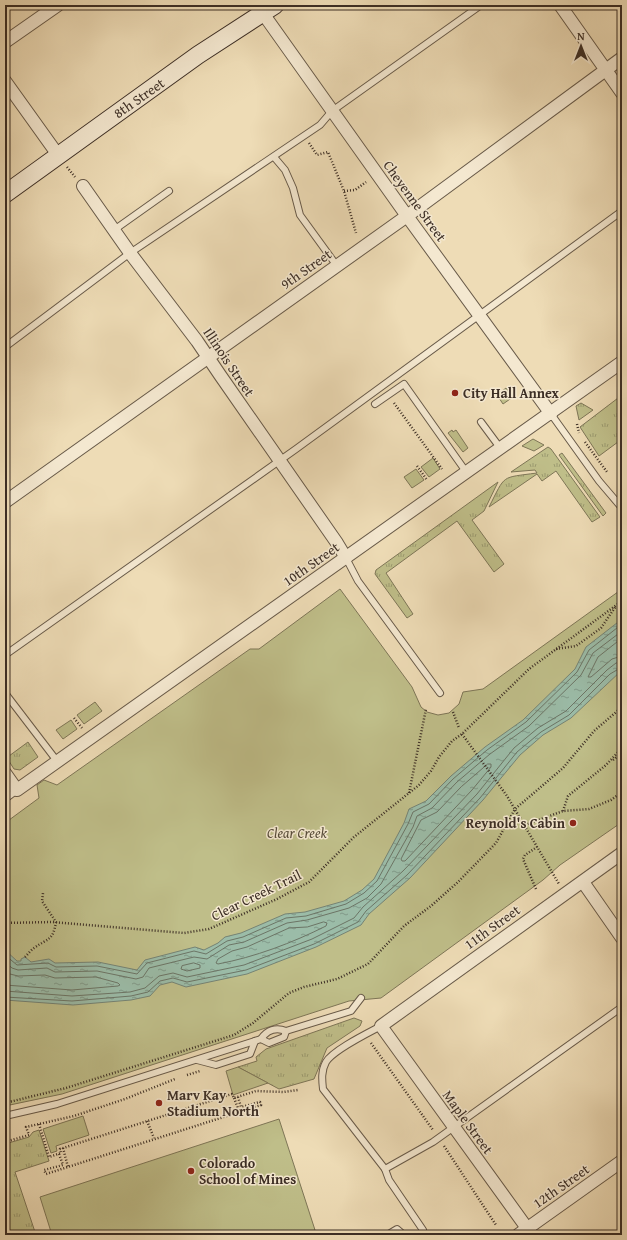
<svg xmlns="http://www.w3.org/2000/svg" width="627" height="1240" font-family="'Gentium Book Plus',serif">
<defs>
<pattern id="grass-tufts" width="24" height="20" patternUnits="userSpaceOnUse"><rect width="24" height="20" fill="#bfbe89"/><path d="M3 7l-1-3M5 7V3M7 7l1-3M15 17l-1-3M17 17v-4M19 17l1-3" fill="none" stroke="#9c9b70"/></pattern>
<pattern id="water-ripples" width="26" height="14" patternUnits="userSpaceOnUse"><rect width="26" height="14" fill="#9bbca8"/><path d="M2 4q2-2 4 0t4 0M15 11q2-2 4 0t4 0" fill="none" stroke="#809989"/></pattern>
</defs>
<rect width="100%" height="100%" fill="#eedcb6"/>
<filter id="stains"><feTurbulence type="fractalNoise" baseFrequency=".005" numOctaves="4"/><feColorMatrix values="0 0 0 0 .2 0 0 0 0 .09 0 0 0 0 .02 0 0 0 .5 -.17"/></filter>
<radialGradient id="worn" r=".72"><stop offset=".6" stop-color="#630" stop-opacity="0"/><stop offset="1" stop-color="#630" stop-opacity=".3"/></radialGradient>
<!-- grass -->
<g fill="url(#grass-tufts)" stroke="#7e7657">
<path d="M622,395V439L599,456L580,427Z"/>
<path d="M581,403L593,410L579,420L576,406Z"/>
<path d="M548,447L551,449L600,517L592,522L556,471L542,481L537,474L489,507C506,474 500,478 537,473L535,470L511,472Z"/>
<path d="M562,453L606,513L603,516L559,455Z"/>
<path d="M498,482L484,511L472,520L504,564L494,572L457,521L386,573L413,614L407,618L375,574L376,570Z"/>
<path d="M28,742L38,757L20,770L14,769L5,755V751L9,756Z"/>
<path d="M354,1018L362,1021L360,1026L327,1048L314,1079L279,1089L238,1067L257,1061L256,1057L266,1049Z"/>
<path d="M39,1130L49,1161L15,1172L36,1235H5V1144L29,1137L33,1132Z"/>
</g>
<!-- green -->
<g fill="#bfbe89" stroke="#7e7657">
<path d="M506,388L513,397L503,404L497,395Z"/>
<path d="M452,430L453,432L456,430L468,448L463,452L448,433Z"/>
<path d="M533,439L544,445L534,451L522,446Z"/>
<path d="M433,458L440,469L429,477L421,467Z"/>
<path d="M416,469L424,480L412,488L404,477Z"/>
<path d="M340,589L412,687L421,707L427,712L438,715L449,713L459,704L463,692L483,689L622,589V822L560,865L543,880L381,998L349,1001L62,1094L5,1106V823L39,798L37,785L44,780L57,785L250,649H259Z"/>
<path d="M95,702L102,711L84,724L77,715Z"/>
<path d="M71,720L77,729L63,739L56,730Z"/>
<path d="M238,1067L268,1083L233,1095L226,1071Z"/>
<path d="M83,1116L89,1135L56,1146L57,1151L51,1153L43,1129Z"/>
<path d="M279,1119L315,1230L298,1235H52L40,1197Z"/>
</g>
<!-- water -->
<path fill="url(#water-ripples)" stroke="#758374" d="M622,619V670L571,718L543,735L520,755L483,800L410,878L369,914L361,925L316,947L247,974L186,987L172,982L160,985L150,996L131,1000L73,1005L5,1000V950L17,961H21V959L25,957L31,962L49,959L55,963L98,962L137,970L145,960L195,947L204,950L218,943L225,937L241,933L285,914L305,912L344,901L362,890L374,879L404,823L409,809L426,801L451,776L485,747L523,720L575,669L586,647Z"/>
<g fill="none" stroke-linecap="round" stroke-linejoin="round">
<!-- shore -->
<g stroke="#6c7566" stroke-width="1">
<path d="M622,638L598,657L588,677H591L612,659L622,656"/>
<path d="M488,764H491V767L472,790L405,861H402L401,859L421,820L437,812L461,787Z"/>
<path d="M324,922L327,923L326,926C292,943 255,957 218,964L216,963L218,959L232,951L247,947L289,928L307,927Z"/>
<path d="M5,955L17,965L48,963L56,967L97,966L137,974L147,963L194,951L206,954L227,941L243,937L286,918L306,916L346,904L364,893L377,881L408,824L413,812L429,804L453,779L487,750L526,722L577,672L589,650L622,624"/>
<path d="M5,962L12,968L18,970L47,968L55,972L97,971L136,979L143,977L149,968L194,957L207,959L229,945L244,942L287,923L307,920L349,908L367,898L381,884L413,827L417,816L432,808L457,782L490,754L529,726L581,675L593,653L622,631"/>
<path d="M194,963L200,965V968L187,971L181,969L182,966Z"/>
<path d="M5,970L10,974L18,976L45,975L55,978L96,977L118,983L120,985L118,986L72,990L5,985"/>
<path d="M5,991L72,996L130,992L145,988L159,976L173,973L187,977L244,965L312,939L354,918L363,907L403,871L477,794L514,748L538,728L566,711L607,670L616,663L622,662"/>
<path d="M5,997L72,1001L131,996L148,992L160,981L173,978L187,982L246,970L314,944L358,922L366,911L407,875L480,798L517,752L541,732L569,715L610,674L622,667"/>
</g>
<defs>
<g id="lane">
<path d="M274,157L285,170L293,188L300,215L337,266"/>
<path d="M114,230L169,191"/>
<path d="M5,347L130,253L320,125L332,111L481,5"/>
<path d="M375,404L404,384L467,473"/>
<path d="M551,414L599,481L622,508"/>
<path d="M481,422L501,449"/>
<path d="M346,558L358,581L440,693"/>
<path d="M5,655L296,449L622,211"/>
<path d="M5,693L57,761"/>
<path d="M5,799L17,790"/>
<path d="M381,1026C368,1033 333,1050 326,1062C321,1071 322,1080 323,1089L385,1169L433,1142L622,1007"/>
<path d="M261,1039C267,1030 276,1027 286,1031L351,1011L361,998"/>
<path d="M197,1060L216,1065L250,1054L255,1041"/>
<path d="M5,1116L57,1104L261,1039L269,1043L284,1037L286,1031"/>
<path d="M385,1169L389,1180L423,1230"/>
<path d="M387,1235L397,1229L404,1235"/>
</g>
<g id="street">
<path d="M257,5L407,216L551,414"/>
<path d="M560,5L622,93"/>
<path d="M5,42L58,5"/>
<path d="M5,81L58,155"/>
<path d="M83,186L130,253L197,341L220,375L337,543L346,558"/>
<path d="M5,502L407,216L622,58"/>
<path d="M5,773L17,790L622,362"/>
<path d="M583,882L622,938"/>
<path d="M518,1235L622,1161"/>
<path d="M532,1235L381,1026L622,853"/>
</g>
<path id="secondary" d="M5,194L198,55L275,5"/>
</defs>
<!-- lane casing -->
<use href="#lane" stroke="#685a49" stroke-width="8"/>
<!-- street casing -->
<use href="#street" stroke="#685a49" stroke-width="14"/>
<!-- secondary casing -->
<use href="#secondary" stroke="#3c2e25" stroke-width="19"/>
<!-- path -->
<g stroke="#3c2e25" stroke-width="2.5" stroke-dasharray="1 2" stroke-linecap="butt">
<path d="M309,143L317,155L328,152L344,191L356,233"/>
<path d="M67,167L75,177"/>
<path d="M344,191L355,190L366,182"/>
<path d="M394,403L442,469"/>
<path d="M577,424L579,433"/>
<path d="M585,442L607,472"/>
<path d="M417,466L427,480"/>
<path d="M556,649L576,646L601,628L616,606"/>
<path d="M453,712L459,728"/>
<path d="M74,718L82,728"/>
<path d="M462,734L507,796L559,884"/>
<path d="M613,760L622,753"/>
<path d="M409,793L426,709"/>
<path d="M563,811L568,796L606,765L622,748"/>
<path d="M525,825L563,811L589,809L611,800L622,792"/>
<path d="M536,889L523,859L525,855L537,847"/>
<path d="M5,923L52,922L184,933L209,929L277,899L309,882L354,837L419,785L431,771L439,757L452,741L462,734L529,669L622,601"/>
<path d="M25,957C28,954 31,950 34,948C48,938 53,941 56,922L42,901L43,893"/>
<path d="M371,1043L433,1130"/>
<path d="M187,1075L200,1071"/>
<path d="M234,1098L239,1111"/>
<path d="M5,1103L66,1088L234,1035L253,1023L289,993L304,987L337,979L368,964L404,926L431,906L459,881L496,843L515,809L563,768L594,731L622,707"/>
<path d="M147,1121L154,1138"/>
<path d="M39,1124L49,1157L61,1153L60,1149L232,1094L234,1098L256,1091L283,1092L298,1090"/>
<path d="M5,1142L29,1135L26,1127L74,1116L125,1099L175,1079"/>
<path d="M444,1146L496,1225"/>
<path d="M63,1148L68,1167"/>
<path d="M59,1154L63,1165L44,1170L46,1174L261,1105L260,1102L241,1107L238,1097"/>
</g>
<!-- lane -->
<use href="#lane" stroke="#f4e8d0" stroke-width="6"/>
<!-- street -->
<use href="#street" stroke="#f4e8d0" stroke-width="12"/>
<!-- secondary -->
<use href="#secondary" stroke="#f4e8d0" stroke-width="17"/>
</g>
<!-- markers -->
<g fill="#8f2418" stroke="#f4e8d0" stroke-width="1.5">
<circle cx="455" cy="393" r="4"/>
<circle cx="573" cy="823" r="4"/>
<circle cx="159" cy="1103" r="4"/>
<circle cx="191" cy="1171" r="4"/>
</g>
<g text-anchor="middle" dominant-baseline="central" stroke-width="3" stroke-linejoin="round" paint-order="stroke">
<!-- street labels -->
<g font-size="14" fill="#3c2e25" stroke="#f4e8d0">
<text transform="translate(139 98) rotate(-35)">8th Street</text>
<text transform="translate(415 201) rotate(54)">Cheyenne Street</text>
<text transform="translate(306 269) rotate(-35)">9th Street</text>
<text transform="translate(229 362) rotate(56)">Illinois Street</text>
<text transform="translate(311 564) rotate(-35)">10th Street</text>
<text transform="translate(256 895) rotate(-26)">Clear Creek Trail</text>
<text transform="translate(492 927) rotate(-36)">11th Street</text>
<text transform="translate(468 1122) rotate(54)">Maple Street</text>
<text transform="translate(561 1186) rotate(-35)">12th Street</text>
</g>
<!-- poi labels -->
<g font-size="14" font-weight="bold" fill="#3c2e25" stroke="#f4e8d0" text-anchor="start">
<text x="463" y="393">City Hall Annex</text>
<text x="565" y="823" text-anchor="end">Reynold's Cabin</text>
<text x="167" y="1095">Marv Kay<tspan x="167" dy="16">Stadium North</tspan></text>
<text x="199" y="1163">Colorado<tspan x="199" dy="16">School of Mines</tspan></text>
</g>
<!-- park labels -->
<g font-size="14" font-style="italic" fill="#564b39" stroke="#f4e8d0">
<text x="297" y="833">Clear Creek</text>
</g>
</g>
<!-- margin -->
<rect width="627" height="1240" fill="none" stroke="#eedcb6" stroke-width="20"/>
<rect x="6" y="6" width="615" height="1228" fill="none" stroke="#3c2e25" stroke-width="2"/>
<rect x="10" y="10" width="607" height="1220" fill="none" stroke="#3c2e25"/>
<!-- north arrow -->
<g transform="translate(581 46)" stroke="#f4e8d0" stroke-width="3" paint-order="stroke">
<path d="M0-3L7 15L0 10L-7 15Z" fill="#3c2e25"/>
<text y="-6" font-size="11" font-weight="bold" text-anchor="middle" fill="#3c2e25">N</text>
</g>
<rect width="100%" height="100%" filter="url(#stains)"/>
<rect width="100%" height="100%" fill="url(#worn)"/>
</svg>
